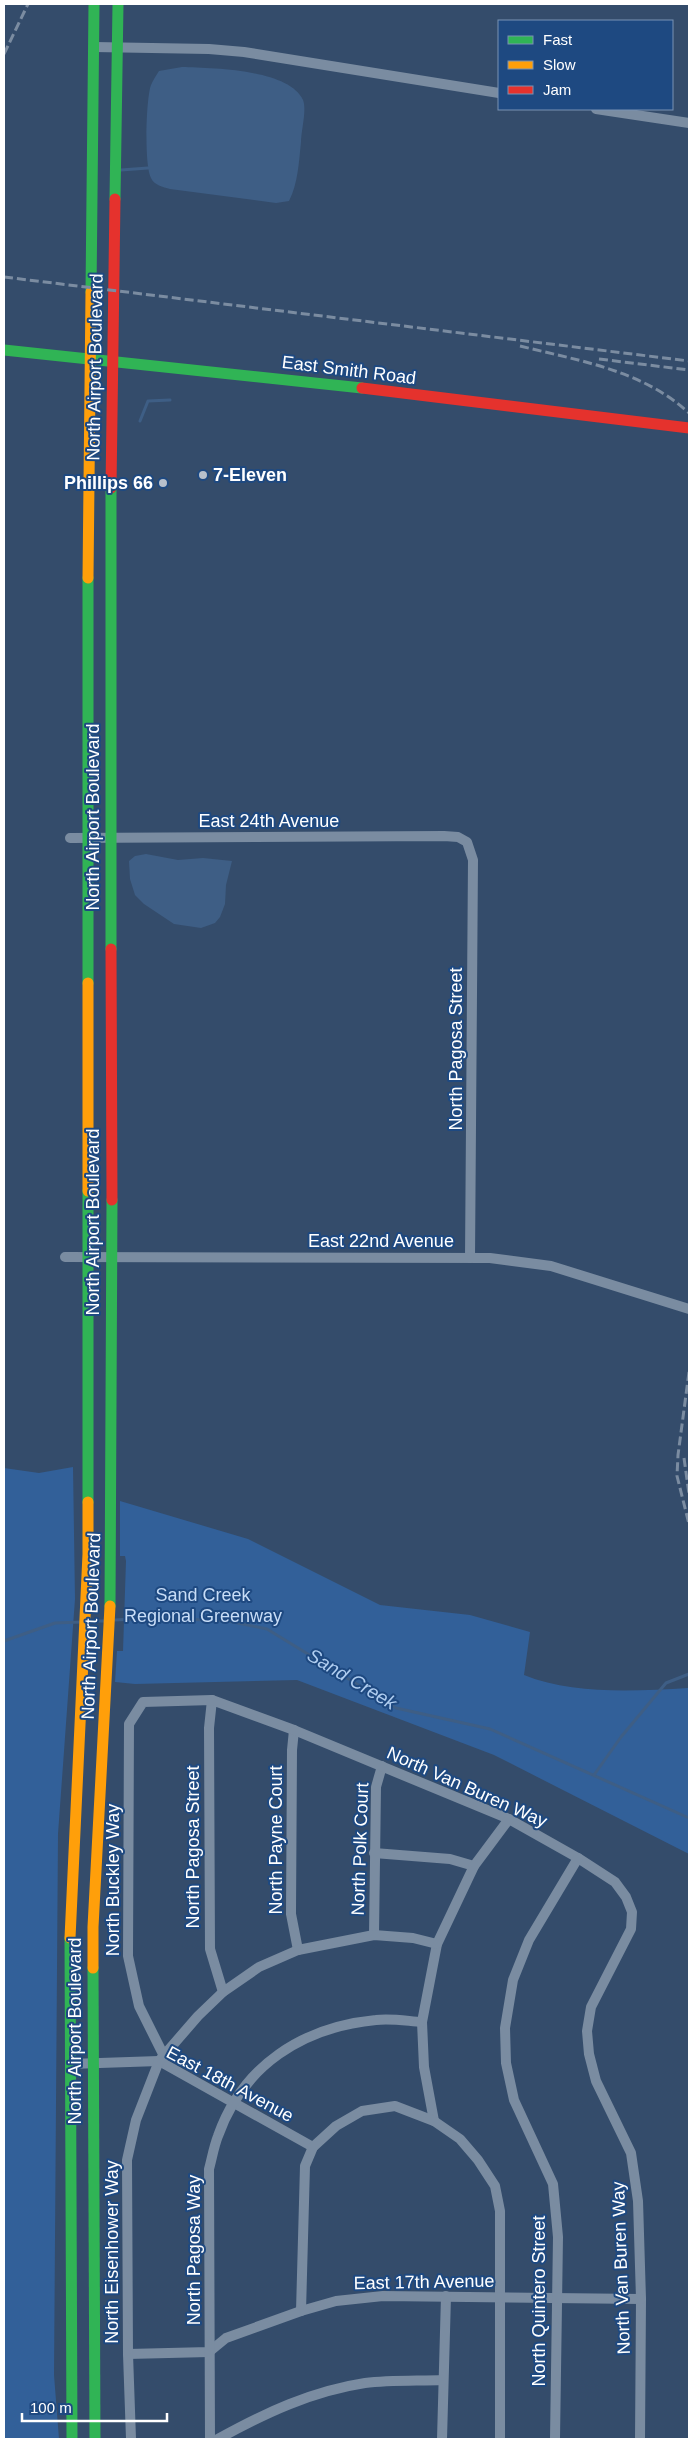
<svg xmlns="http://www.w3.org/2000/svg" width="693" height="2443" font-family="Helvetica,sans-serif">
<rect width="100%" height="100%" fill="#344c6b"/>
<!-- green -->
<g fill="#326099">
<path d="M73,1467L75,1599L58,1834L54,2375L59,2439H4V1468L39,1473Z"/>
<path d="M120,1501L248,1539L380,1605L470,1615L530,1632L524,1675C573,1695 636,1691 688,1688L689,1854L494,1755L297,1680L135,1684L115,1682L117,1651H123L126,1561L125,1556H120Z"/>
</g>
<!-- water -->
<g fill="#3e5e85">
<path d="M182,67C212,68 289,69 303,100C307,110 301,131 301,142C299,161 298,184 289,201L276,203L170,189C163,187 154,185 151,178C144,166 146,98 151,85C153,80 156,76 159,71Z"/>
<path d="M146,854L178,860L203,858L232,861L226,885L225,904L220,917L215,923L201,928L174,924L144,904L135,895L130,879L129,861L135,856Z"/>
</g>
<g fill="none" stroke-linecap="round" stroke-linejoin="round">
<!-- stream -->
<g stroke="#3e5e85" stroke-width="3">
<path d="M121,170L148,168"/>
<path d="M140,421L148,401L170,400"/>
<path d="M114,1620L159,1618L228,1621L267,1629L396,1708L490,1729L689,1818"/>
<path d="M89,1621H106"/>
<path d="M4,1641L55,1623L81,1622"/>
<path d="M594,1775L621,1737L666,1683L689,1674"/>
</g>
<!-- street -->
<g stroke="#7a8ca1" stroke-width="10">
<path d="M94,47L209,49L244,52L499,93"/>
<path d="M596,109L689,123"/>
<path d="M70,838L444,836L458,837L467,842L473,860L470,1258"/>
<path d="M65,1257L490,1258L551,1266L689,1309"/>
<path d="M212,1700L209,1728L210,1949L223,1992"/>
<path d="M294,1730L292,1750L291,1914L298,1950"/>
<path d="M374,1853L450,1859L474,1866"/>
<path d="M374,1935L376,1787L382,1766"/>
<path d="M164,2056L139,2006L128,1956L129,1724L143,1702L212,1700L294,1730L509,1819L578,1858L615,1882L626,1897L632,1912L631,1929L591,2007L587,2031L589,2054L596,2081L631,2153L638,2201L641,2299L640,2439"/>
<path d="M70,2064L159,2061L313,2147"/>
<path d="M434,2121L424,2067L422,2022L437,1944L474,1866L509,1819"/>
<path d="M301,2311L305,2166L313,2147L336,2126L362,2111L395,2106L434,2121L460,2139L478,2160L495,2186L500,2211V2439"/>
<path d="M128,2354L209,2352L226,2338L301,2311L336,2301L383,2296L641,2299"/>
<path d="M131,2439L128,2354L127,2160L136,2120L159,2061L198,2016L223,1992L259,1967L298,1950L374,1935L413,1938L437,1944"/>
<path d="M210,2439L209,2169C212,2158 214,2146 218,2136C243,2065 303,2027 376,2020C390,2018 407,2021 422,2022"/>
<path d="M218,2439C265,2413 312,2391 365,2383C390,2380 417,2381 443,2380"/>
<path d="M442,2439L446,2296"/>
<path d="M555,2439L558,2237L553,2184L514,2100L506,2063L505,2028L513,1980L529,1940L578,1858"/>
</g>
<!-- fast -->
<g stroke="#30b455" stroke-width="11">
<path d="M115,199L118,4"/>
<path d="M91,292L94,4"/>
<path d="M4,350L362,388"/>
<path d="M111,488V949"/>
<path d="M88,578V983"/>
<path d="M88,1191V1502"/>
<path d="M110,1606L112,1200"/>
<path d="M70,1938L72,2439"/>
<path d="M93,1968L95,2439"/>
</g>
<!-- slow -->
<g stroke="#ff9f0a" stroke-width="11">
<path d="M88,578L91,292"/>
<path d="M88,983V1191"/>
<path d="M70,1938L88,1554V1502"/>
<path d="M93,1968V1927L110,1606"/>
</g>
<!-- jam -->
<g stroke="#e5322d" stroke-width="11">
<path d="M362,388L689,428"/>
<path d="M111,488L115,199"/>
<path d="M111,949L112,1200"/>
</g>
<!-- rail -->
<g stroke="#7b8ca1" stroke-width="3" stroke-dasharray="9 4" stroke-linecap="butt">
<path d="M4,54L28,4"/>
<path d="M4,277L689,361"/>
<path d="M520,346C580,361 642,370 689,413"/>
<path d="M599,359L689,370"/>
<path d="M689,1372L678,1455L677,1476L689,1524"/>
<path d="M684,1458L689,1494"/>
</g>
</g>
<!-- markers -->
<g fill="#b8c0cb" stroke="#1e4981" stroke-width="2">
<circle cx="203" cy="475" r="5"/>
<circle cx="163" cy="483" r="5"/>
</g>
<g text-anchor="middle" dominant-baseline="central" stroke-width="4" stroke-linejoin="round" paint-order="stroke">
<!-- street labels -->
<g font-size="18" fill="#fff" stroke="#1e4981">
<text transform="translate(95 367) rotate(-89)">North Airport Boulevard</text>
<text transform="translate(349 370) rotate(7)">East Smith Road</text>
<text transform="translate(93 817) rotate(-90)">North Airport Boulevard</text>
<text x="269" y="821">East 24th Avenue</text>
<text transform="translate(456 1049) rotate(-90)">North Pagosa Street</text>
<text transform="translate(93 1222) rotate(-90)">North Airport Boulevard</text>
<text x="381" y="1241">East 22nd Avenue</text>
<text transform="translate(91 1626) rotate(-88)">North Airport Boulevard</text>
<text transform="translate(467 1787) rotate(24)">North Van Buren Way</text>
<text transform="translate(276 1840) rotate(-90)">North Payne Court</text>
<text transform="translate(193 1847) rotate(-90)">North Pagosa Street</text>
<text transform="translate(360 1849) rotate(-88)">North Polk Court</text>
<text transform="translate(113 1880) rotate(-90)">North Buckley Way</text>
<text transform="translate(75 2031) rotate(-90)">North Airport Boulevard</text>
<text transform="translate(230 2084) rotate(28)">East 18th Avenue</text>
<text transform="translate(194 2250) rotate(-90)">North Pagosa Way</text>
<text transform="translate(112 2252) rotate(-90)">North Eisenhower Way</text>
<text transform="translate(621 2268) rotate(-92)">North Van Buren Way</text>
<text transform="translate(424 2282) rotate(-1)">East 17th Avenue</text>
<text transform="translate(539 2301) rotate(-90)">North Quintero Street</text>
</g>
<!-- poi labels -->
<g font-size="18" font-weight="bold" fill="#fff" stroke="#1e4981" text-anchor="start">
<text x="213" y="475">7-Eleven</text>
<text x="153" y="483" text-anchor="end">Phillips 66</text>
</g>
<!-- park labels -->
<g font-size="18" fill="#c8ddf7" stroke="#1e4981">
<text x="203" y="1595">Sand Creek<tspan x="203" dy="21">Regional Greenway</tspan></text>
</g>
<!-- water labels -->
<g font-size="19" font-style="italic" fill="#afcdf0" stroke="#1e4981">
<text transform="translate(352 1679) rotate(31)">Sand Creek</text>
</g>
</g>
<!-- border -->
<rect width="693" height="2443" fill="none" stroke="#ffffff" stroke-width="10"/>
<!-- legend -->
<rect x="498" y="20" width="175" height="90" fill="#1e4981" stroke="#7892b3"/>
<rect x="508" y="36" width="25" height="8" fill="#30b455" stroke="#7892b3"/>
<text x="543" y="45" font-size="15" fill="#ffffff">Fast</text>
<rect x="508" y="61" width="25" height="8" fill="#ff9f0a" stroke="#7892b3"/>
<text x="543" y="70" font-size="15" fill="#ffffff">Slow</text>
<rect x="508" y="86" width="25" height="8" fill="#e5322d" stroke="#7892b3"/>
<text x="543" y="95" font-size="15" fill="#ffffff">Jam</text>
<!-- scale -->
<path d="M22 2413v8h145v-8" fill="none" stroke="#ffffff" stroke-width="2.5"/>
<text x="30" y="2413" font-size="15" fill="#ffffff" stroke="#1e4981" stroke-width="4" paint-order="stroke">100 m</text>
</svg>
